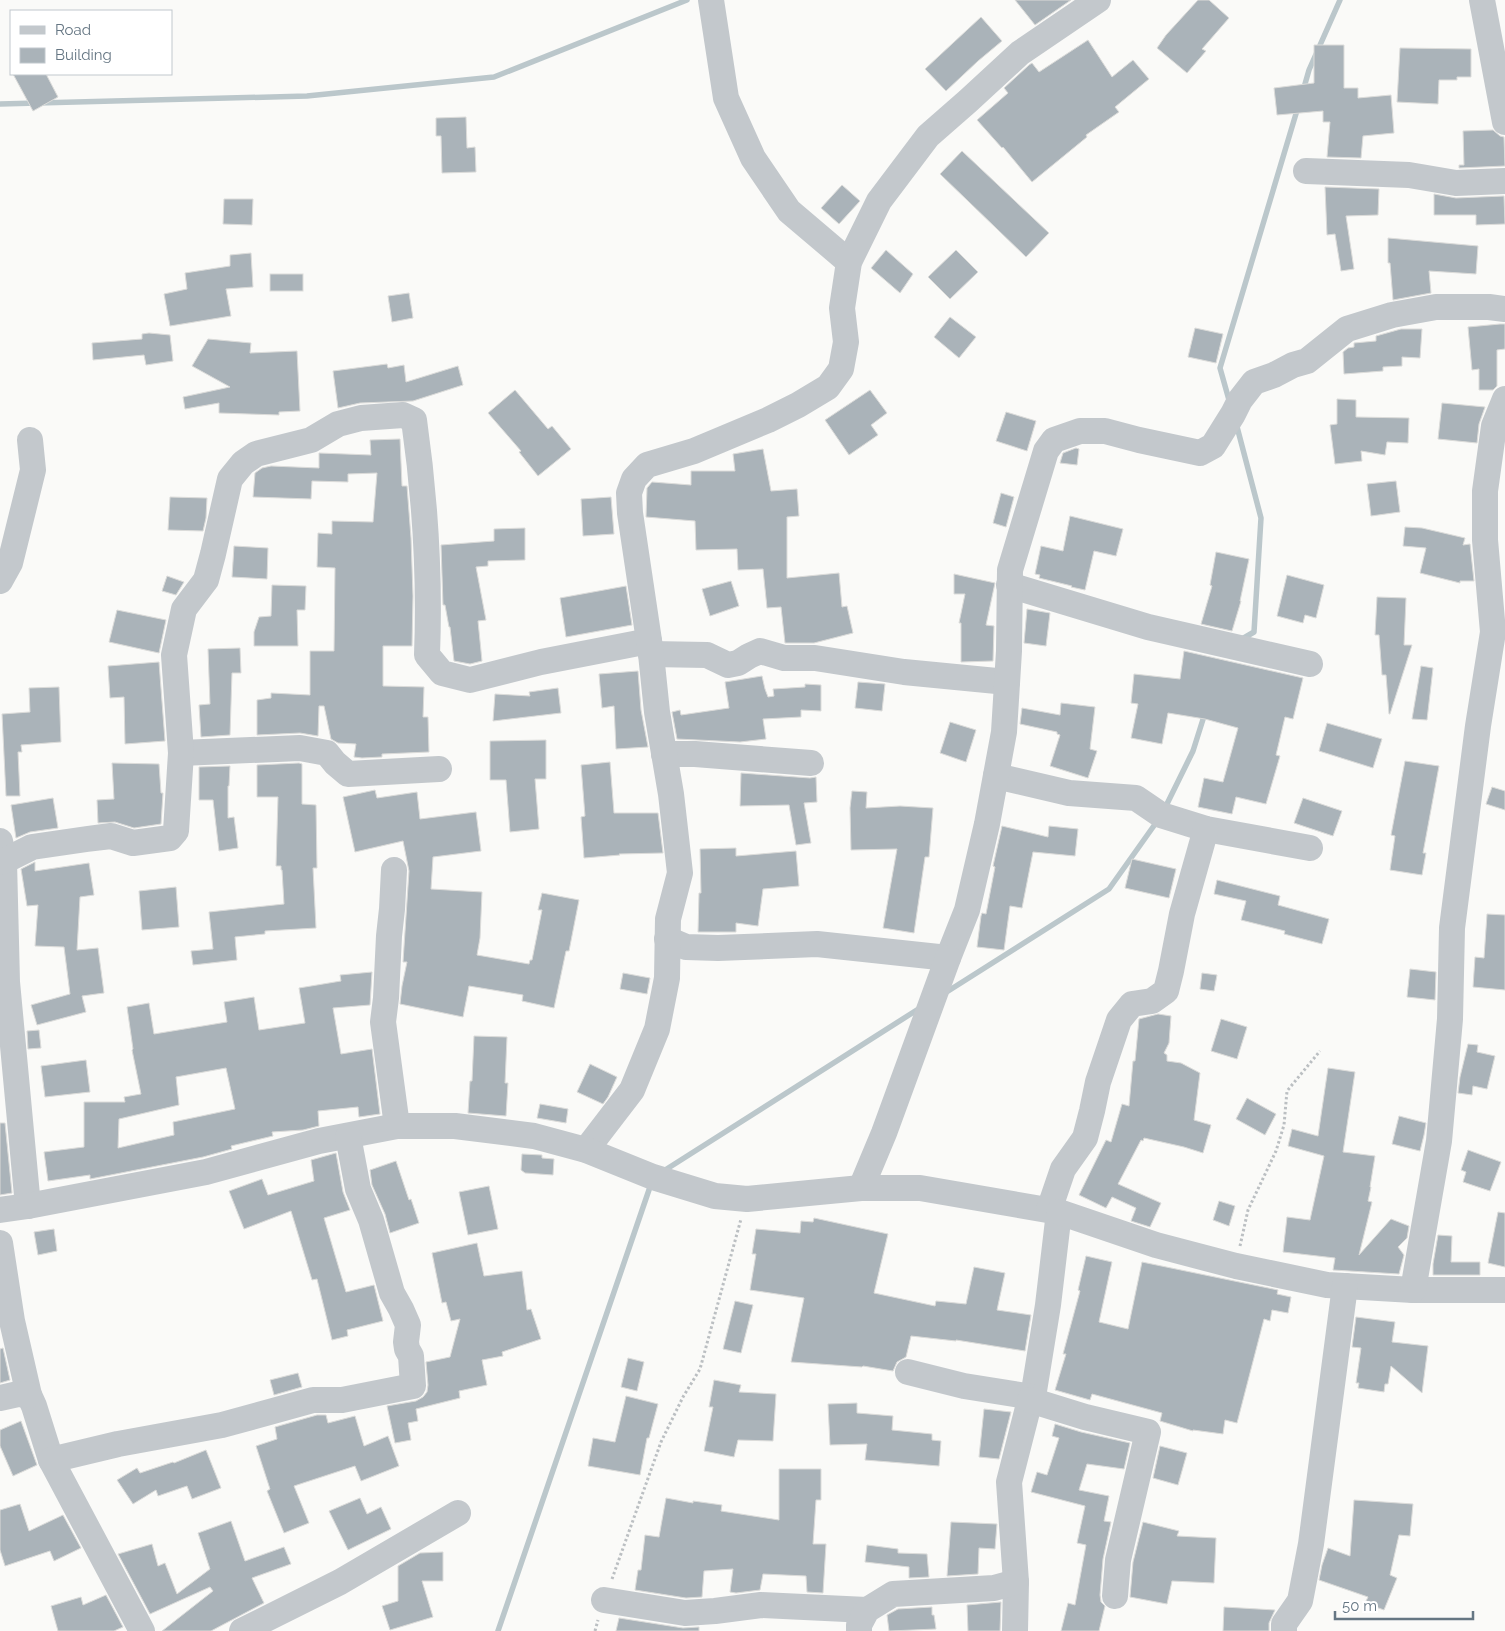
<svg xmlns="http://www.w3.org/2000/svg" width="1505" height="1631" font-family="Raleway,sans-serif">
<rect width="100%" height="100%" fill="#fafaf8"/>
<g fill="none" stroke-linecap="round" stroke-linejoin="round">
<!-- stream -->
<g stroke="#bbc7cb" stroke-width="5.5">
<path d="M1303,91L1309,70L1340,0"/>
<path d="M0,104L307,96L494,77L687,0"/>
<path d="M1229,400L1220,368L1298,107"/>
<path d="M1236,423L1261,518L1254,632L1242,639"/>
<path d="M1164,810L1193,751L1205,713"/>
<path d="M945,993L1109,889L1158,820"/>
<path d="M662,1172L920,1008"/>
<path d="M498,1631L651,1184"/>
</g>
</g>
<!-- building -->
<g fill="#aab3b9" stroke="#dcdcda" fill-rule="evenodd">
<path d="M1015,0H1071L1035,25Z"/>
<path d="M1198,0H1209L1229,18L1202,49L1206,51L1187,73L1157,48L1166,35Z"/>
<path d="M981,17L1002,41L978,61L946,91L925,69Z"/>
<path d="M1088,40L1112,77L1133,60L1149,79L1115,107L1119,112L1086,135L1087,137L1032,182L1003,147L1002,148L977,120L1008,93L1004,88L1029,65L1032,63L1039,72Z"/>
<path d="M1314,45H1344V88H1358V98L1391,95L1394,133L1363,136L1361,158L1327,157L1330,122H1323V111L1277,115L1274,88L1314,83Z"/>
<path d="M1400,48L1471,49V77H1457V80H1439L1438,104L1397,102Z"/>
<path d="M13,74H46L58,97L33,111Z"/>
<path d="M466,117L467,148L475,147L476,172L442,173L441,136H436V118Z"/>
<path d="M1493,130L1500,136L1504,137L1505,166L1459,168V165H1464L1463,131Z"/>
<path d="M962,151L1049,233L1026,257L940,174Z"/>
<path d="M842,185L860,201L839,224L821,208Z"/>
<path d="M1325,187L1379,189L1378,215L1346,216L1354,269L1341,271L1335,234L1327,235Z"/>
<path d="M1434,194L1456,198L1504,196L1505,224L1476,225V215H1434Z"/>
<path d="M224,199H253L252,225L223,224Z"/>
<path d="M1388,238L1478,246L1476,274L1429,271L1431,293L1393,300L1390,263H1388Z"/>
<path d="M886,250L913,274L900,293L871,268Z"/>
<path d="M956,250L978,272L950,299L928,277Z"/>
<path d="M251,253L253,287L226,289L231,316L170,326L164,294L187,289L185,273L230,266V255Z"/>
<rect x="270" y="274" width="33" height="17"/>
<path d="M409,293L413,318L392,322L388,296Z"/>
<path d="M950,317L976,337L959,358L934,337Z"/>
<path d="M1500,324H1505V349L1497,350V386L1493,390H1479V369L1472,370L1468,327Z"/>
<path d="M1195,328L1223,334L1216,363L1188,357Z"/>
<path d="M1401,329H1422L1420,358L1402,357V366L1383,367V371L1344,374L1343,352L1348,348L1354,347V343L1376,341V336Z"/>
<path d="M149,333L170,335L173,361L146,365L144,355L93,360L92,343L142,339V334Z"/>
<path d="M208,339L251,343L250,353L297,351L300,411L279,412V415L219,413V403L185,409L183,397L230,387L192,366Z"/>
<path d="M387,364L388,368L404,365L406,382L458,366L463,385L413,401L360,403L338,408L333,371Z"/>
<path d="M515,390L548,429L552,426L571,449L538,476L519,452L521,451L488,413Z"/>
<path d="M870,390L887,413L871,425L878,435L849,455L825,420Z"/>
<path d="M1337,399L1356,400V417L1409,418L1408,443L1387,442L1385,455L1361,451L1362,461L1335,464L1330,425L1337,424Z"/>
<path d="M1442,403L1485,407L1479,424L1477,443L1438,439Z"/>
<path d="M1006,412L1036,421L1027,451L996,441Z"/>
<path d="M400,439L402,486H407L411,538L413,596L412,646H383V686L424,687L423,717H428L429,752L382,754V757L362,758L354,757L356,744L338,743L331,739L324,706H319L318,736L300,733L257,735V700L271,698V693L310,695V651H334L335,568L317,567L318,533L332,534V521L373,522L377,473L348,474V482L312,481L311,499L253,497L255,473L262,468L271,466L319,468V453L371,455L370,440Z"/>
<path d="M1076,448L1079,449L1077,465L1060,463L1063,453Z"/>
<path d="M763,449L771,491L797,489L799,516L787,517V578L839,573L842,607L847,606L853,633L814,643H785L781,607L767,608L763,569L738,570L737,549L696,550L695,521L646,517L647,488L652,482L691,485V471H735L733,454Z"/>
<path d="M1396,481L1400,512L1371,516L1367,484Z"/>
<path d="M1001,493L1014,497L1006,527L993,523Z"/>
<path d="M170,497L207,498L206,518L203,531L168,530Z"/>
<path d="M611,497L614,534L583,536L581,499Z"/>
<path d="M1070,516L1123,529L1116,556L1094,551L1085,590L1071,587L1072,586L1039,578L1040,575L1035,574L1041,546L1063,551Z"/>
<path d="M1405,527L1422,528L1465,538L1463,545L1470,544L1474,581H1460V583L1420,573L1426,548L1403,546Z"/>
<path d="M525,528V560L488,561V566L476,567L486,620L478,621L482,661L470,664L454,661L450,627H449L445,605H443L441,545L494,541V529Z"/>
<path d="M234,546L268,548L267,579L232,577Z"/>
<path d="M1216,552L1249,559L1240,601H1241L1232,631L1201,624L1212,586L1210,585Z"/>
<path d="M954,574L995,583L986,625L994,626L993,661L961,662V623H959L965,594H954Z"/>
<path d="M1287,575L1324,585L1316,618L1305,615L1303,623L1277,616Z"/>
<path d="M167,576L184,582L176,595L162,591Z"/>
<path d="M731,581L739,606L710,616L702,589Z"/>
<path d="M272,585L306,586L305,610H297L298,646H254V632L259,617L271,616Z"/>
<path d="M626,586L632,625L566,637L560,598Z"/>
<path d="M1377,597L1406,598L1404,645H1412L1390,714H1389L1386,675H1382L1379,635H1375Z"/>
<path d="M1027,609L1050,613L1046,646L1024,643Z"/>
<path d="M117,610L166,620L159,653L109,642Z"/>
<path d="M240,648L241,673H232L230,735L201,737L199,705L210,704L208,649Z"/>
<path d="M1184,651L1303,678L1293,719L1285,717L1276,755L1280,756L1266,804L1236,797L1232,814L1198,807L1204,778L1223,782L1238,728L1205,719L1168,713L1162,744L1131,738L1138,704L1131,703L1134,674L1180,679Z"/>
<path d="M159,662L165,741L125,744L124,697L110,698L108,666Z"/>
<path d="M1421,666L1433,668L1427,720L1412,719Z"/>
<path d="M638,671L641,710L648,747L616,749L614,706L602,708L599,674Z"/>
<path d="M762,676L765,689L768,697L774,696L773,689L805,687V684L821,685V711L801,710V717L763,719L766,739L740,742L677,739L672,712L680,710L681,715L729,708L725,682Z"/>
<path d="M858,682L885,684L882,711L855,708Z"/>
<path d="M59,687L61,742L21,745L22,752H18L20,796H6L2,714L30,712L29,688Z"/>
<path d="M558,688L561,713L493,721L495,694L530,696L529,692Z"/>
<path d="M1061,703L1095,707L1090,749L1097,751L1088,778L1050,766L1060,735L1057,734V732L1020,724L1022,708L1060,715Z"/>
<path d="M950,722L976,730L966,762L940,753Z"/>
<path d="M1327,723L1382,739L1373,768L1319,751Z"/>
<path d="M546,740V779H535L539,829L510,832L506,780H490V741Z"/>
<path d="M1405,761L1439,766L1423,853H1426L1422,875L1390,870L1395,836L1391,835Z"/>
<path d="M610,762L614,813H658L663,853L619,854L620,855L584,858L581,817L585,816L581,765Z"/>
<path d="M112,763L159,764L161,793H163L161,824L134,828L115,822L98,823L97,800L114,799Z"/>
<path d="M299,763L302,764V804L316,805L317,868H313L316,928L265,931V934L235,937L237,960L193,965L191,951L213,949L209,912L284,904L282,870H281V866H276L278,797H257V765Z"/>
<path d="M230,766L229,786H228V818L234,817L238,848L219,851L213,800H199V767Z"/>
<path d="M741,773L810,778L816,777L817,802L804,803L811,843L796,845L789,805L740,806Z"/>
<path d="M1492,787L1505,791V810L1486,804Z"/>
<path d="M375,790L377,798L417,792L420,819L476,812L481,851L433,857L431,889L482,892L480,938L477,955L529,964L530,960H532L542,910H538L542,893L579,900L569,951H566L554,1008L522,1001L523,995L469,986L463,1017L400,1004L402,986L407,962H403L409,871L403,841L355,852L343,797Z"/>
<path d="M852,791L867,792L866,808L900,806L933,808L929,857H925L914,933L883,928L897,849L851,850L850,808Z"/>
<path d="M53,798L58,828L30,832L16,838L11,805Z"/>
<path d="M1303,798L1342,811L1333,836L1294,823Z"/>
<path d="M1002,826L1048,837L1049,826L1078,829L1075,856L1033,852L1022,908L1010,906L1004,950L977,947L981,916L982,913L986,914L995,867L993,866Z"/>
<path d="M736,848V856L796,851L799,886L763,889L758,926L736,923V932H698L699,893H701L700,849Z"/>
<path d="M1132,859L1176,869L1169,898L1125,888Z"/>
<path d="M35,862V871L89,863L94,895L80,897L77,950L98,948L104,993L82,996L86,1012L37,1025L31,1005L70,994L64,947L35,946L38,905L27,906L21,869Z"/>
<path d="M1217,880L1280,896L1278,905L1329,919L1322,944L1284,934L1285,931L1241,920L1246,901L1214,894Z"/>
<path d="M176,887L179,927L142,930L139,891Z"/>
<path d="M1487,914L1505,915V990L1473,987L1475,957L1484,958Z"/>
<path d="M1410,969L1436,972L1435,1000L1407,997Z"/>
<path d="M372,972L370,1005L333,1008L341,1054L372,1049L380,1114L359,1117L358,1107L318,1111L319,1126L303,1130L272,1132L273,1136L231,1146L232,1149L203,1157L90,1179V1175L48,1181L44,1152L84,1147V1102H125L124,1097L141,1094L132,1050L133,1049L127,1007L149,1003L154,1034L227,1022L224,1002L254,997L259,1030L305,1023L299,988L341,981L340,975ZM226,1068L235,1109L173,1122L174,1135L118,1148L119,1119L179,1105L176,1077Z"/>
<path d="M623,973L650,978L647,994L620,989Z"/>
<path d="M1202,973L1217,975L1214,991L1200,989Z"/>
<path d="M1158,1014L1171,1016L1169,1043L1164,1053L1167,1055V1061L1181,1063L1200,1073L1194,1120L1211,1125L1203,1153L1184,1147L1144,1138L1143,1141L1141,1140L1118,1184L1161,1203L1150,1227L1131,1221L1136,1208L1112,1197L1106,1208L1079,1195L1106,1140L1111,1142L1122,1104L1129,1106L1133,1061H1135L1139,1019Z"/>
<path d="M1221,1019L1247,1027L1237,1059L1211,1051Z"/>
<path d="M39,1030L41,1048L28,1049L27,1031Z"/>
<path d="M474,1036L507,1037L505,1083H508L506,1116L468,1113L470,1081H472Z"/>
<path d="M1468,1044L1478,1045L1477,1052L1495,1056L1487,1089L1473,1086L1472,1095L1458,1093L1460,1077Z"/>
<path d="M86,1060L90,1092L45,1097L41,1066Z"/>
<path d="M590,1064L617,1077L608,1097L603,1104L577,1092Z"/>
<path d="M1328,1068L1355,1072L1343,1152L1375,1156L1370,1187H1371L1368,1201L1372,1202L1359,1255L1391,1219L1409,1226L1407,1238L1398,1247L1404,1255L1399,1274L1333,1270L1335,1258L1283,1252L1287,1217L1310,1220L1324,1156L1288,1146L1292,1129L1318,1136Z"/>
<path d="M1247,1098L1276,1114L1265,1135L1236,1119Z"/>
<path d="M540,1104L568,1109L566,1123L537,1118Z"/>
<path d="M1399,1116L1426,1123L1424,1135L1420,1151L1392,1144Z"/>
<path d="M0,1123H5L12,1193L0,1195Z"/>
<path d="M1468,1150L1501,1162L1490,1191L1463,1182L1466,1172L1461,1170Z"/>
<path d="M336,1153L343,1192L350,1210L324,1218L346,1292L374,1285L383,1321L347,1330L348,1336L332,1340L317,1279L312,1280L291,1211L244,1229L229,1191L262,1179L268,1195L314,1181L311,1160Z"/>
<path d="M522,1154L542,1155V1158L554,1159L553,1175L525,1173L521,1170Z"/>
<path d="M396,1161L409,1200L411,1199L419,1223L390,1233L385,1214L372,1185L370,1170Z"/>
<path d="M489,1186L498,1229L468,1235L459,1192Z"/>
<path d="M1219,1201L1235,1206L1229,1226L1213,1220Z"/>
<path d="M1498,1212L1505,1213V1267L1488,1263Z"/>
<path d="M814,1218L888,1234L874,1293L935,1306L936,1301L966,1304L974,1267L1005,1273L997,1310L1031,1315L1025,1351L956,1340V1341L911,1336L906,1357L897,1362L893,1371L863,1366L862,1367L791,1362L804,1298L750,1290L756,1254H752L756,1229L800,1233L801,1221L813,1222Z"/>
<path d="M54,1229L57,1251L38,1255L34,1232Z"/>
<path d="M1438,1235L1452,1236L1451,1262H1480V1275H1433V1264Z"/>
<path d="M477,1243L484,1276L522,1271L527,1310L531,1309L541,1339L502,1352L503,1356L482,1360L487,1385L459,1391L460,1398L416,1409L418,1421L408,1423L411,1440L395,1443L387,1406L416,1401L423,1397L427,1392L428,1385L426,1362L450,1357L460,1319L451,1321L446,1302L442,1303L432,1253Z"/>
<path d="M1086,1256L1112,1262L1099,1322L1128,1329L1142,1262L1278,1290L1277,1294L1291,1297L1288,1313L1272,1310L1270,1321L1264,1319L1237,1423L1225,1420L1223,1434L1193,1430V1431L1160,1421L1162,1413L1092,1394L1090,1400L1055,1390L1066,1354H1063L1080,1291L1078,1290Z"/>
<path d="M735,1301L753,1305L741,1353L723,1349Z"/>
<path d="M1356,1317L1395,1322L1392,1342L1428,1346L1422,1393L1391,1366L1388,1384H1385L1384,1392L1358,1388L1359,1383H1356L1361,1348L1352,1347Z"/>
<path d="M3,1348L10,1380L0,1383V1349Z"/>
<path d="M628,1358L644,1362L637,1391L621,1387Z"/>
<path d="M298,1373L302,1387L274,1395L270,1380Z"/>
<path d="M714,1380L741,1385L739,1392L776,1394L773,1441L738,1440L734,1457L704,1451L713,1407H709Z"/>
<path d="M626,1396L658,1404L649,1438H647L640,1475L588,1466L593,1438L615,1442Z"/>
<path d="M857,1403V1413L893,1416L892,1430L932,1434V1440L941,1441L939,1466L865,1460L867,1444L830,1445L828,1404Z"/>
<path d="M984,1409L1011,1412L999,1459L979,1457Z"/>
<path d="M317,1415H326L328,1423L355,1416L364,1446L388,1436L399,1466L361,1481L355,1466L294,1486L309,1523L284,1533L267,1491L270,1489L256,1446L277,1439L275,1427Z"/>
<path d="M21,1421L37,1465L13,1476L0,1446V1430Z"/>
<path d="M1055,1424L1081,1432L1130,1443L1124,1469L1087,1464L1079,1490L1109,1496L1104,1521L1111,1522L1103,1559L1100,1595L1101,1602L1105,1606L1099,1631H1061L1068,1603L1075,1605L1086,1545L1077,1543L1085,1506L1031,1492L1037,1472L1047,1475L1059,1438L1052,1436Z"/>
<path d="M1160,1446L1187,1453L1178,1485L1153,1478Z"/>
<path d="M206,1450L221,1488L192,1499L187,1486L158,1496L156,1490L133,1504L117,1480L137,1468L140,1473L173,1462L174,1463Z"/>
<path d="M779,1469H821V1500H816L813,1544H826L823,1593L807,1592L806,1576L763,1574L760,1590L736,1593L730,1592L733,1569L704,1571L702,1597L686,1598L635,1590L638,1570H641L645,1535L659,1537L666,1498L693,1503V1501L722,1505L721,1511L779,1520Z"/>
<path d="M360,1498L367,1514L381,1507L391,1529L348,1550L329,1511Z"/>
<path d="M1354,1500L1413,1504L1410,1536L1399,1535L1390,1575L1397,1578L1384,1610L1365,1603L1368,1597L1319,1580L1322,1565L1328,1548L1350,1556Z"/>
<path d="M20,1504L29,1531L63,1515L81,1548L54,1561L50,1551L5,1566L0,1550V1510Z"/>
<path d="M231,1521L245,1561L284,1547L291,1564L252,1578L264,1603L211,1631H162L213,1591L210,1587L150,1614L118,1554L152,1544L158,1566L165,1563L177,1594L210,1569L198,1533Z"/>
<path d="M951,1522L997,1524L995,1549L979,1548L978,1574L947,1576Z"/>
<path d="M1143,1522L1179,1531L1177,1536L1216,1538L1214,1583L1172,1581L1167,1604L1130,1597L1133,1562Z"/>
<path d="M867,1545L898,1549V1553L927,1554L929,1577L909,1578V1567L865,1562Z"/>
<path d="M443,1552V1581H422L433,1617L390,1630L382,1606L398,1601V1566L420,1553Z"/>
<path d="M106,1595L123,1627L114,1631H58L51,1606L81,1597L83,1605Z"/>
<path d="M1001,1602L1000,1631H968L967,1605Z"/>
<path d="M932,1607V1615H934L936,1629L889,1631L887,1615L898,1609Z"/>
<path d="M1224,1607L1275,1610L1269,1623V1631H1223Z"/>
<path d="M619,1618L683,1628L699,1627V1631H616Z"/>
</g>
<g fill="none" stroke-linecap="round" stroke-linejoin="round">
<!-- path -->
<g stroke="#bbbfc2" stroke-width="3" stroke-dasharray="2.5 2.5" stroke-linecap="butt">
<path d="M1240,1246L1248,1210L1276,1151L1284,1125L1287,1091L1320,1051"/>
<path d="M612,1579L661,1442L683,1397L700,1369L741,1219"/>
<path d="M595,1631L598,1620"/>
</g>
<!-- minor -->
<g stroke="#c3c8cc" stroke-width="26">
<path d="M711,0L726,98L753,158L789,211L849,262"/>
<path d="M1482,0L1505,122"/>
<path d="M1306,171L1409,175L1456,183L1505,181"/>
<path d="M0,581L10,563L33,470L30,440"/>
<path d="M1009,585L1148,627L1310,664"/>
<path d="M651,654L707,655L728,665L738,663L749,656L760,651L784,658H815L904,672L1007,682"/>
<path d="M181,753L300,748L327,753L335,763L348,774L439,769"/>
<path d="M664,754H695L811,763"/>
<path d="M996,776L1069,793L1136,798L1161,815L1206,829L1310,848"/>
<path d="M0,841L4,861L7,982L28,1206"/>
<path d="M0,862L4,861L32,847L87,839L111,836L133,843L170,838L176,831L181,753L174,655L184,609L206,580L213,554L230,479L243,463L256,454L311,440L338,424L361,418L403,415L414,420C425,497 430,577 427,655L442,673L470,680L541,662L649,641"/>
<path d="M394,870L392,909L389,936L386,998L383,1022L397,1126"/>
<path d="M667,939L686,947L718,948L817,944L948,958L967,910L987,824L1004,732L1009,651L1010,570L1046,451L1054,440L1080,431H1105L1139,440L1200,453L1213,446L1233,414L1240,400L1254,382L1274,375L1293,365L1307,361L1347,329L1392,315L1436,307H1489L1505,309"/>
<path d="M586,1150L632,1090L657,1029L667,978L668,919L680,873L671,794L657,712L651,654L630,513L629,493L634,479L647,465L694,451L768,420L798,405L828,387L841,369L846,342L842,308L849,262L879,201L928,136L968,101L1020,53L1098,0"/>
<path d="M861,1188L884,1133L948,958"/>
<path d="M0,1210L28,1206L206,1172L319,1141L397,1126H455L534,1136L586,1150L653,1177L715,1196L747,1199L861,1188H920L1059,1212L1048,1305L1033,1397L1030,1400L1009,1482L1016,1582L1015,1631"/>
<path d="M1049,1210L1063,1169L1085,1138L1092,1111L1098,1082L1119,1020L1132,1004L1152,1001L1166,991L1171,971L1182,914L1206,829"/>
<path d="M1059,1212L1156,1245L1236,1266L1327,1285L1413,1290H1505"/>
<path d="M0,1243L12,1321L29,1395L34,1406L51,1460L142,1631"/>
<path d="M1413,1290L1439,1141L1450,1019L1452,928L1478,726L1493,632L1485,540V491L1494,426L1505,399"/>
<path d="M908,1372L964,1386L1033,1397"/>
<path d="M0,1398L18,1394L29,1395"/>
<path d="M1030,1400L1085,1417L1148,1432L1118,1560L1115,1596"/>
<path d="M51,1460L118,1444L222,1425L313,1400H342L413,1386L411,1356L407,1349L406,1342L408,1325L401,1309L392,1293L371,1220L358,1189L348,1136"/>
<path d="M604,1600L685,1613L715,1611L761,1605L867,1610"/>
<path d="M242,1631L340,1582L458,1513"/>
<path d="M859,1631V1625L867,1610L893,1594L994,1588L1016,1582"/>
<path d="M1284,1631V1624L1300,1601L1311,1544L1345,1286"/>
</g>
</g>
<!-- legend -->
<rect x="10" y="10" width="162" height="65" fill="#ffffff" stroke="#c1c8cd"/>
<rect x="20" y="26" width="25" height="8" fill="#c3c8cc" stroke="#c1c8cd"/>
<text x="55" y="35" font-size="15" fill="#657683">Road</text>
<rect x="20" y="48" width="25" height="15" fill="#aab3b9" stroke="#c1c8cd"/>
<text x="55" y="60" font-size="15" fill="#657683">Building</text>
<!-- scale -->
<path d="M1335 1611v8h138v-8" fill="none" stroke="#657683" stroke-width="2.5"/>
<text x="1342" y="1611" font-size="15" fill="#657683" stroke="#ffffff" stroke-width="4" paint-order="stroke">50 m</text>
</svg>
